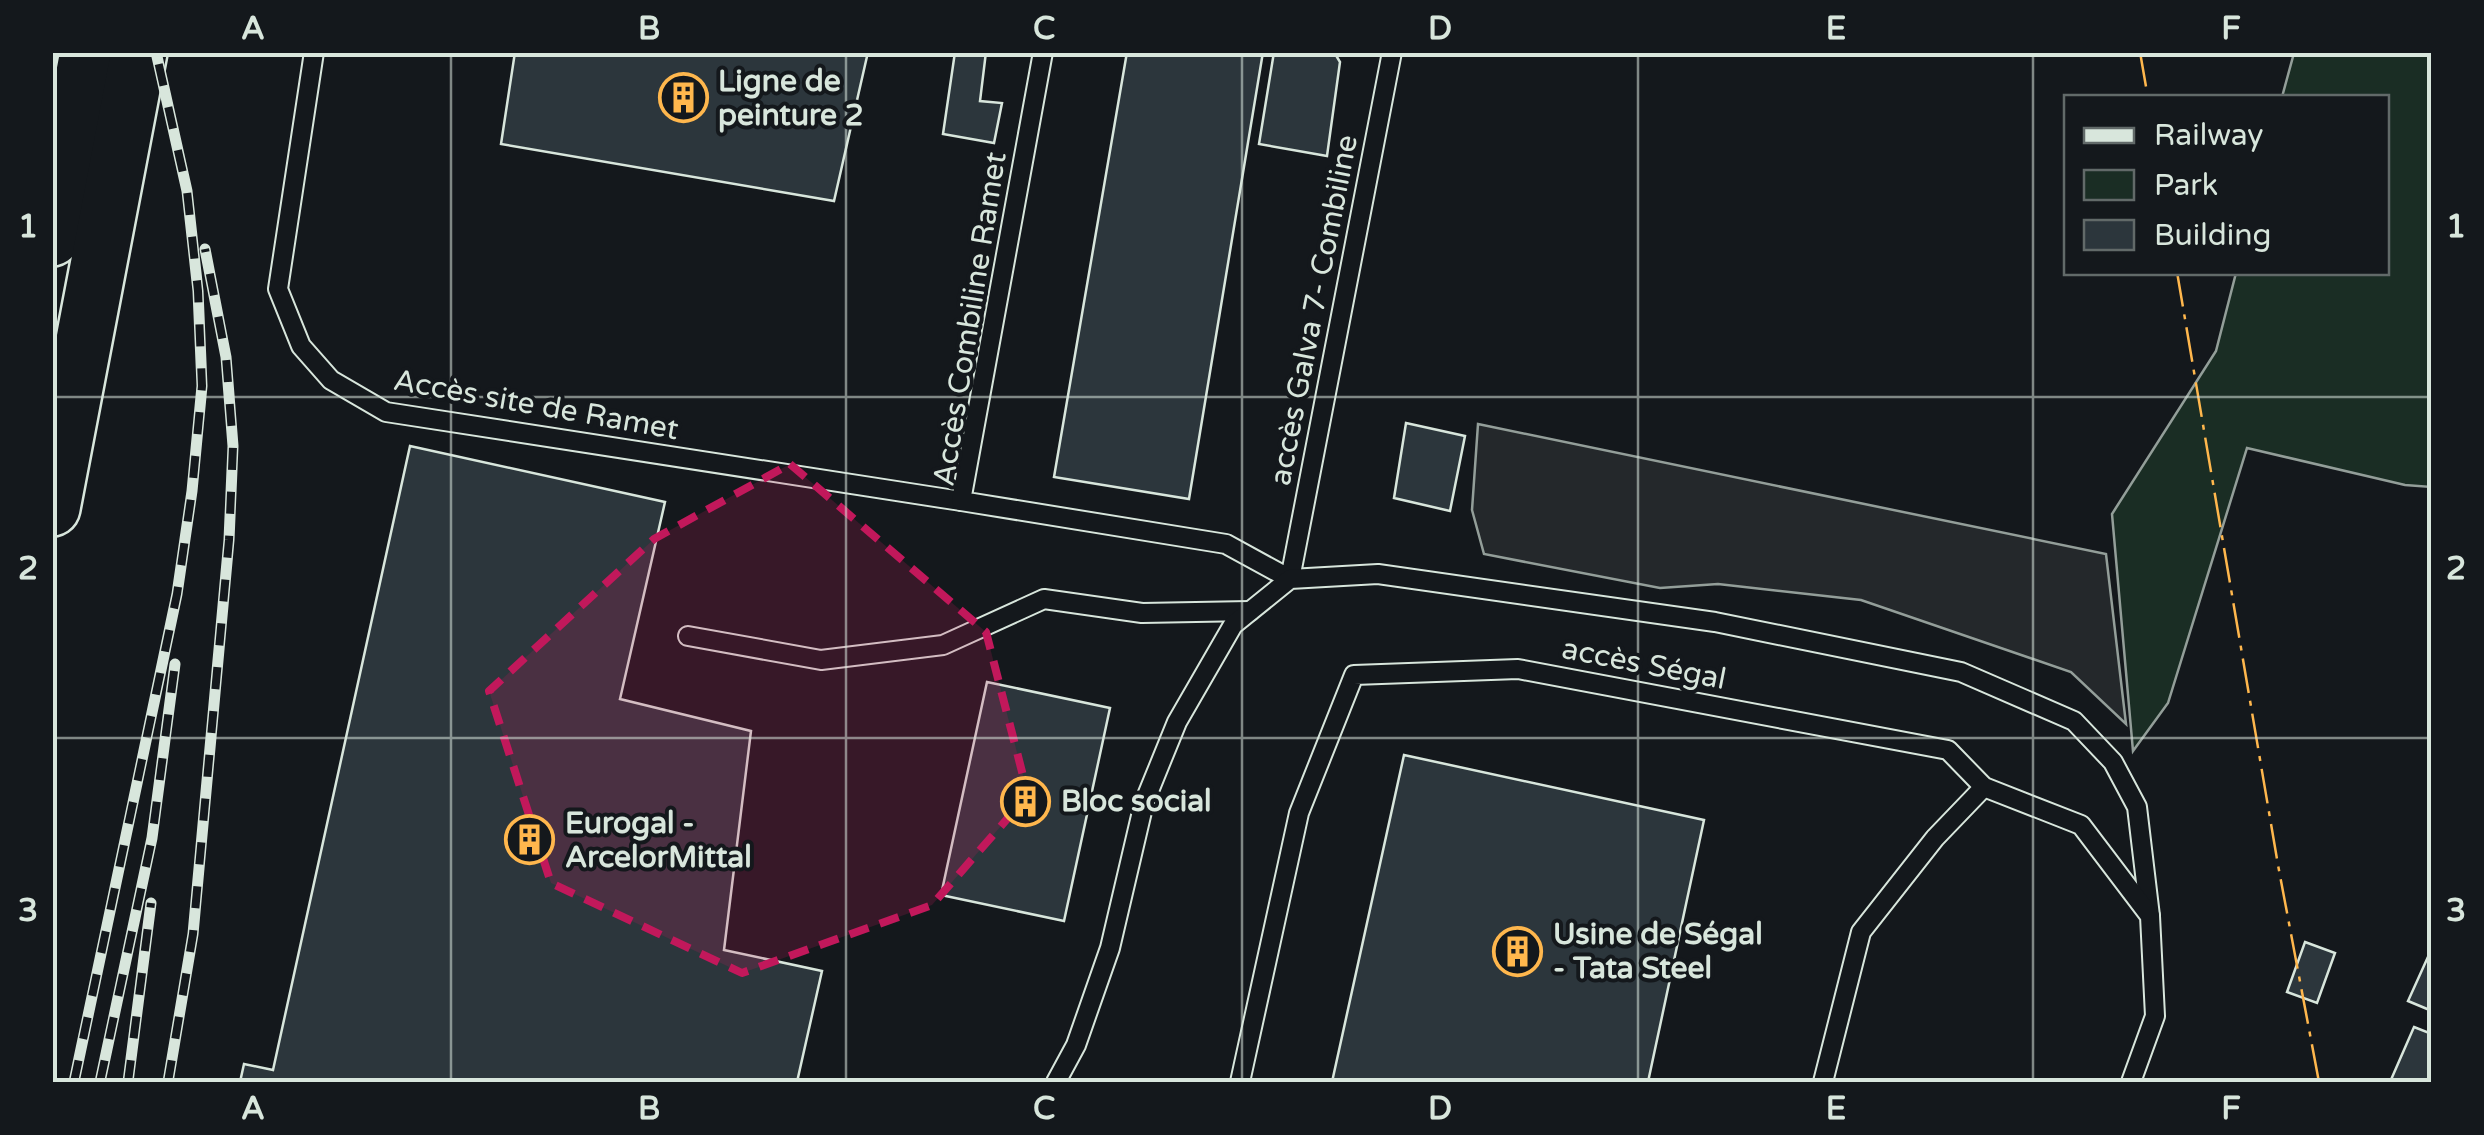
<svg xmlns="http://www.w3.org/2000/svg" width="2484" height="1135" font-family="'Varela Round',sans-serif">
<rect width="100%" height="100%" fill="#14181c"/>
<!-- green -->
<path fill="#1a2d24" stroke="#939e99" stroke-width="2.5" d="M2294,53H2431V487L2405,485L2247,448L2168,703L2133,751L2112,514L2216,351L2236,273L2386,272V98L2282,97Z"/>
<!-- parking -->
<path fill="#24282b" stroke="#939e99" stroke-width="2.5" d="M1478,424L2106,554L2126,724L2071,672L1861,600L1718,584L1660,588L1484,554L1472,510Z"/>
<!-- building -->
<g fill="#2c363c" stroke="#d8e6dc" stroke-width="2.5">
<path d="M515,52H868L834,201L501,144Z"/>
<path d="M955,52H986L980,101L1002,103L994,143L943,134Z"/>
<path d="M1127,52H1263L1189,499L1054,477Z"/>
<path d="M1274,52H1334L1340,62L1327,156L1259,144Z"/>
<path d="M1406,423L1465,436L1450,511L1394,498Z"/>
<path d="M410,446L665,502L620,699L751,731L724,950L822,971L797,1082H240L244,1064L273,1070Z"/>
<path d="M987,682L1110,708L1064,921L941,895Z"/>
<path d="M1404,755L1704,820L1648,1082H1332Z"/>
<path d="M2305,942L2335,953L2317,1003L2287,992Z"/>
<path d="M2432,948V1011L2408,1001Z"/>
<path d="M2414,1027L2432,1034V1082H2390Z"/>
</g>
<g fill="none" stroke-linecap="round" stroke-linejoin="round">
<defs>
<g id="service">
<path d="M314,52L278,289L301,346L331,380L386,412L961,501"/>
<path d="M1043,52L961,501L1226,544L1290,579L1392,52"/>
<path d="M688,636L821,660L943,645L1044,599L1142,613L1250,611"/>
<path d="M1056,1082L1076,1045L1110,948L1144,803L1177,722L1233,625L1290,579L1378,574L1715,622L1961,672L2074,721L2113,762L2137,807L2150,916"/>
<path d="M1240,1082L1299,813L1354,675L1518,669L1948,750L1984,787L2081,825L2150,916L2155,1016L2131,1082"/>
<path d="M1823,1082L1861,932L1935,838L1984,787"/>
</g>
<g id="trunk">
<path d="M52,238L88,52"/>
<path d="M52,508L139,52"/>
</g>
</defs>
<!-- service casing -->
<use href="#service" stroke="#d8e6dc" stroke-width="22"/>
<!-- trunk casing -->
<use href="#trunk" stroke="#d8e6dc" stroke-width="60"/>
<!-- service -->
<use href="#service" stroke="#14181c" stroke-width="18"/>
<!-- trunk -->
<use href="#trunk" stroke="#14181c" stroke-width="55"/>
<defs>
<g id="rail">
<path d="M74,1082L177,594L192,491L202,386L198,291L187,191L156,52"/>
<path d="M100,1082L152,838L175,664"/>
<path d="M128,1082L151,903"/>
<path d="M168,1082L193,934L229,540L233,446L226,357L205,249"/>
</g>
</defs>
<!-- rail casing -->
<use href="#rail" stroke="#d8e6dc" stroke-width="11"/>
<!-- rail -->
<use href="#rail" stroke="#14181c" stroke-width="8" stroke-dasharray="22" stroke-linecap="butt"/>
<!-- power -->
<g stroke="#ffb74d" stroke-width="2.5" stroke-dasharray="35 8 5 8" stroke-linecap="butt">
<path d="M2140,52L2148,98"/>
<path d="M2177,272L2278,865L2319,1082"/>
</g>
</g>
<!-- marked area -->
<path fill="#c2185b" fill-opacity="0.2" stroke="#c2185b" stroke-width="8" stroke-dasharray="20 12" stroke-linejoin="round" d="M790,464L986,632L1028,795L932,905L742,973L551,883L489,691L654,539Z"/>
<!-- grid -->
<path fill="none" stroke="#d8e6dc" stroke-width="2.5" stroke-opacity="0.55" d="M451,52V1082M846,52V1082M1242,52V1082M1638,52V1082M2033,52V1082M52,397H2432M52,738H2432"/>
<!-- icons -->
<defs>
<symbol id="building-ring" viewBox="-11 -11 22 22"><circle r="9.5" fill="#14181c" stroke="#ffb74d" stroke-width="1.5"/><path d="M-4-6H4V6H1V3H-1V6H-4ZM-2.5-4.3h1.7v1.8h-1.7ZM.8-4.3h1.7v1.8H.8ZM-2.5-1h1.7V.8h-1.7ZM.8-1h1.7V.8H.8Z" fill="#ffb74d"/></symbol>
</defs>
<g fill-rule="evenodd">
<use href="#building-ring" x="656" y="70" width="55" height="55"/>
<use href="#building-ring" x="998" y="774" width="55" height="55"/>
<use href="#building-ring" x="502" y="812" width="55" height="55"/>
<use href="#building-ring" x="1490" y="924" width="55" height="55"/>
</g>
<g text-anchor="middle" dominant-baseline="central" stroke-width="8" stroke-linejoin="round" paint-order="stroke">
<!-- poi labels -->
<g font-size="30" font-weight="bold" fill="#d8e6dc" stroke="#14181c" text-anchor="start">
<text x="718" y="81">Ligne de<tspan x="718" dy="34">peinture 2</tspan></text>
<text x="1061" y="801">Bloc social</text>
<text x="565" y="823">Eurogal -<tspan x="565" dy="34">ArcelorMittal</tspan></text>
<text x="1553" y="934">Usine de Ségal<tspan x="1553" dy="34">- Tata Steel</tspan></text>
</g>
<!-- street labels -->
<g font-size="30" fill="#d8e6dc" stroke="#14181c">
<text transform="translate(1314 310) rotate(-79)">accès Galva 7- Combiline</text>
<text transform="translate(970 319) rotate(-81)">Accès Combiline Ramet</text>
<text transform="translate(536 405) rotate(10)">Accès site de Ramet</text>
<text transform="translate(1644 664) rotate(11)">accès Ségal</text>
</g>
</g>
<!-- border -->
<rect width="2484" height="1135" fill="none" stroke="#14181c" stroke-width="110"/>
<!-- legend -->
<rect x="2064" y="95" width="325" height="180" fill="#14181c" stroke="#626a69" stroke-width="2.5"/>
<rect x="2084" y="128" width="50" height="15" fill="#d8e6dc" stroke="#626a69" stroke-width="2.5"/>
<text x="2154" y="145" font-size="30" fill="#d8e6dc">Railway</text>
<rect x="2084" y="170" width="50" height="30" fill="#1a2d24" stroke="#626a69" stroke-width="2.5"/>
<text x="2154" y="195" font-size="30" fill="#d8e6dc">Park</text>
<rect x="2084" y="220" width="50" height="30" fill="#2c363c" stroke="#626a69" stroke-width="2.5"/>
<text x="2154" y="245" font-size="30" fill="#d8e6dc">Building</text>
<rect x="55" y="55" width="2374" height="1025" fill="none" stroke="#d8e6dc" stroke-width="4"/>
<g font-size="32" text-anchor="middle" font-weight="bold" fill="#d8e6dc">
<text x="253" y="39">A</text>
<text x="649" y="39">B</text>
<text x="1044" y="39">C</text>
<text x="1440" y="39">D</text>
<text x="1836" y="39">E</text>
<text x="2231" y="39">F</text>
<text x="28" y="237">1</text>
<text x="2456" y="237">1</text>
<text x="28" y="579">2</text>
<text x="2456" y="579">2</text>
<text x="28" y="921">3</text>
<text x="2456" y="921">3</text>
<text x="253" y="1119">A</text>
<text x="649" y="1119">B</text>
<text x="1044" y="1119">C</text>
<text x="1440" y="1119">D</text>
<text x="1836" y="1119">E</text>
<text x="2231" y="1119">F</text>
</g>
</svg>
